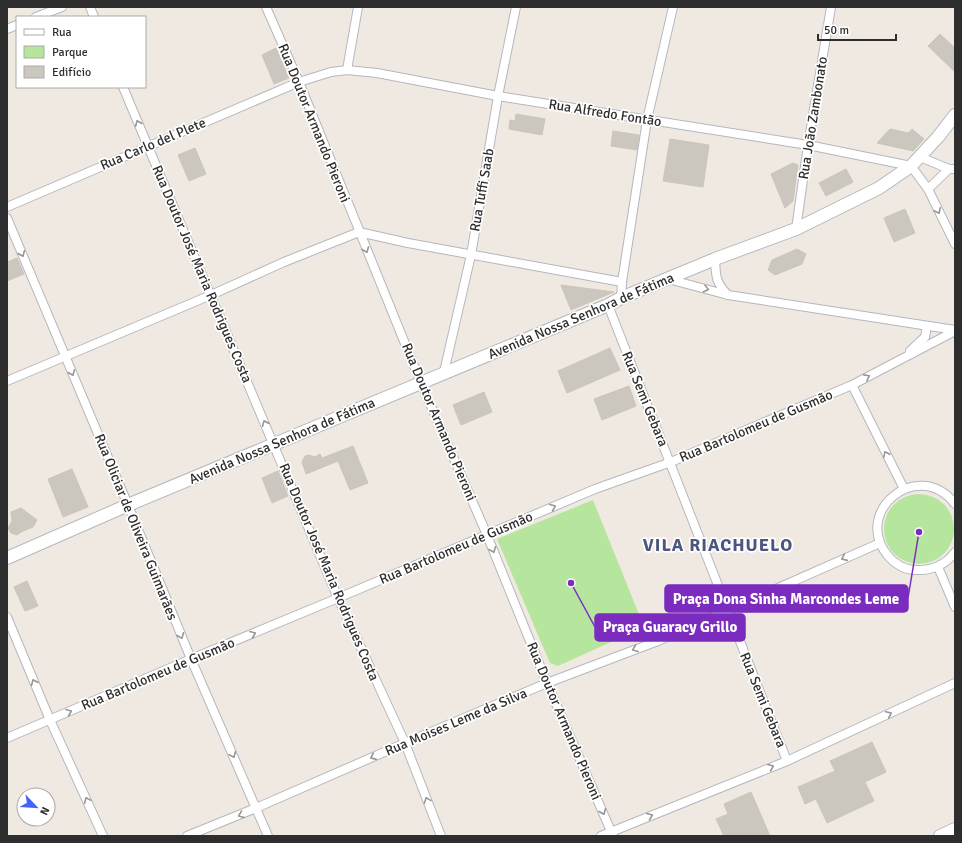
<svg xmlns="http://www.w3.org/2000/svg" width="962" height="843" font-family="Signika,sans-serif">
<rect width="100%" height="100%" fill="#efe9e1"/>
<!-- green -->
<g fill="#b6e59e">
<circle cx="919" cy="529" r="35"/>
<path d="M593,500L644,627L558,666L550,663L497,539Z"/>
</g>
<!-- building -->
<g fill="#cbc7bf" stroke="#cbc5ba">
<path d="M940,34L955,48V72L928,46Z"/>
<path d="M276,48L289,78L274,84L262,55Z"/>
<path d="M516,114L545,119L542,135L509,129L510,120L515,121Z"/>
<path d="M890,129L908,133L912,129L924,139L913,151L877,143Z"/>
<path d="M613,131L639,135L637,150L611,146Z"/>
<path d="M670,139L709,145L703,187L663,181Z"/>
<path d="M195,148L206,174L189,181L178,155Z"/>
<path d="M793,163L798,165L793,201L785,208L771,174Z"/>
<path d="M846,169L853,182L826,196L819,183Z"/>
<path d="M905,209L915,233L894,242L884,218Z"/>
<path d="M797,249L806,254L802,264L775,275L768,270L772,260Z"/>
<path d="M17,258L24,274L7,281V262Z"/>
<path d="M561,285L614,292L571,310Z"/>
<path d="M610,348L620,370L567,393L558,371Z"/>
<path d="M629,386L636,406L602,420L594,399Z"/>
<path d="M484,392L492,412L461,425L453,405Z"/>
<path d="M353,446L368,483L350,490L338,461L306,474L302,462L305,456L309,455L315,457L320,454L322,458Z"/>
<path d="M72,469L88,507L63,517L48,479Z"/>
<path d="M278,471L288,496L272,503L262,478Z"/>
<path d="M21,508L37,520L33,527L23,531L17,535L11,533L8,528L12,521L11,512Z"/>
<path d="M27,581L38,606L25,611L14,587Z"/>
<path d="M872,742L886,772L865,782L874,801L827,823L816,799L805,804L798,787L835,771L830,761Z"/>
<path d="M751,792L770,836H724L716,819L728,814L724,804Z"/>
</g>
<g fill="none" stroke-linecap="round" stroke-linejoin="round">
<defs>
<g id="street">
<path d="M90,7L94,17"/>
<path d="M266,7L299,82L421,383L487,535L547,683L613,836"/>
<path d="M36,17L62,7"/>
<path d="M7,29L17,25"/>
<path d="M347,70L358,7"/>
<path d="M123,87L338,598L405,743L441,836"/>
<path d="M920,157L949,169H955"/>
<path d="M928,189L949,169"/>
<path d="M7,207L299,82L331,72L347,70L377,73L498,96L808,145L911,166L928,189L955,244"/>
<path d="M7,218L128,505L191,659L268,836"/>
<path d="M796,229L808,145L831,7"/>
<path d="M668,279L728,295C715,282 716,276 715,259"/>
<path d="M728,295L955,330"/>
<path d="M621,298L622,282L647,120L673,7"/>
<path d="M608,305C668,457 727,609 787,761"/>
<path d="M910,351L925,337L927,326"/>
<path d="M444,372L471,255L498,96L516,7"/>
<path d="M7,381L211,295L284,262L359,232L408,243L622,282"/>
<path d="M852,385L904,489"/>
<path d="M955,504C918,456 850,513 889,557C895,564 905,570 915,570C931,571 946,565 955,552"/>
<path d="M938,567L955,607"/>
<path d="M7,617L50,720L103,836"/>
<path d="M7,738L191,659L338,598L595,489L671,462L852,385L955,331"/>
<path d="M187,836L256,808L405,743L547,683L658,641L880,543"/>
<path d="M601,836L787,761L955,683"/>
</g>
<g id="secondary">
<path d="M7,558L128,505L608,305L621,298L715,259L796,229L879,188L911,166L938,137L955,115"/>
<path d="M940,836L955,829"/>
</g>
</defs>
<!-- street casing -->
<use href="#street" stroke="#b4b7c1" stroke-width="10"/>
<!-- secondary casing -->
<use href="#secondary" stroke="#b4b7c1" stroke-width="14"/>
<!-- street -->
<use href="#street" stroke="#fff" stroke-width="8"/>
<!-- secondary -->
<use href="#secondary" stroke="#fff" stroke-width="12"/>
</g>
<!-- one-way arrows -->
<defs><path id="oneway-chevron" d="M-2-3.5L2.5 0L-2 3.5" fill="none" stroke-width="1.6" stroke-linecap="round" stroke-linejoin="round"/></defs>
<g stroke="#969696">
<use href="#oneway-chevron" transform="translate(138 123) rotate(-113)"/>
<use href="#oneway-chevron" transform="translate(938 211) rotate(64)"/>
<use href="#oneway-chevron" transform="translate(366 250) rotate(68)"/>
<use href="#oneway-chevron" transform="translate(22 254) rotate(67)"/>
<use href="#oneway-chevron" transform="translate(706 289) rotate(14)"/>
<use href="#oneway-chevron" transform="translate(72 373) rotate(67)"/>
<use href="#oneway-chevron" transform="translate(867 377) rotate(-28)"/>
<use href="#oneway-chevron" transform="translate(265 423) rotate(-113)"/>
<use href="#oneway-chevron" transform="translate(886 454) rotate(-117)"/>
<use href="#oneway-chevron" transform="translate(553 507) rotate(-23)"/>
<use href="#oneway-chevron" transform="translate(493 550) rotate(68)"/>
<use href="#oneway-chevron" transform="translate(844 558) rotate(156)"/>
<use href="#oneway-chevron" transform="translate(253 634) rotate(-22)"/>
<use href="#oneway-chevron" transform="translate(181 636) rotate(68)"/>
<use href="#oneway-chevron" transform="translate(635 649) rotate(159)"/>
<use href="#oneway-chevron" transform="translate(34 682) rotate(-113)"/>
<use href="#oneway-chevron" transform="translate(69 712) rotate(-23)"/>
<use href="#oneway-chevron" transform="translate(889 714) rotate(-25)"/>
<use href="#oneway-chevron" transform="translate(233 755) rotate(66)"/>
<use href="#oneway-chevron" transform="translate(373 757) rotate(156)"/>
<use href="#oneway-chevron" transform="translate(771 767) rotate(-22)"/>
<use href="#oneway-chevron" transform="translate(87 800) rotate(-114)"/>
<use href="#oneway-chevron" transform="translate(427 800) rotate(-111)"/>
<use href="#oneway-chevron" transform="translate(603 812) rotate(67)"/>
<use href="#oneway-chevron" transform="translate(241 815) rotate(158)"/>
<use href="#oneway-chevron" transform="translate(650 816) rotate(-22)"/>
</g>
<g text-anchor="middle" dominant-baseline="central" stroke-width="3.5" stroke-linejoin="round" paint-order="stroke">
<!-- street labels -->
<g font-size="14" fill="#2e2e2e" stroke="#fff">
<text transform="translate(605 113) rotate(9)">Rua Alfredo Fontão</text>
<text transform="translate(813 118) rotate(-81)">Rua João Zambonato</text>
<text transform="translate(314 123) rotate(68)">Rua Doutor Armando Pieroni</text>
<text transform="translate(153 144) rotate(-23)">Rua Carlo del Plete</text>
<text transform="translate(482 190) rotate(-80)">Rua Tuffi Saab</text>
<text transform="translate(202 274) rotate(67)">Rua Doutor José Maria Rodrigues Costa</text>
<text transform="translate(581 316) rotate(-23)">Avenida Nossa Senhora de Fátima</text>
<text transform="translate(645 399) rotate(68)">Rua Semi Gebara</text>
<text transform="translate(439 422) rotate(67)">Rua Doutor Armando Pieroni</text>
<text transform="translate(756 426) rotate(-23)">Rua Bartolomeu de Gusmão</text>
<text transform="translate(282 441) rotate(-23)">Avenida Nossa Senhora de Fátima</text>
<text transform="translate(136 527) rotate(68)">Rua Oliciar de Oliveira Guimarães</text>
<text transform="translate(456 548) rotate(-23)">Rua Bartolomeu de Gusmão</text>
<text transform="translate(329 572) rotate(67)">Rua Doutor José Maria Rodrigues Costa</text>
<text transform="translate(158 674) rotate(-23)">Rua Bartolomeu de Gusmão</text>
<text transform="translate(763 700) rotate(68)">Rua Semi Gebara</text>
<text transform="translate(564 721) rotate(67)">Rua Doutor Armando Pieroni</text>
<text transform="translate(456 722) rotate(-23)">Rua Moises Leme da Silva</text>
</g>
<!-- district labels -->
<g font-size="18" font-weight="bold" letter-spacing="1" fill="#4d5680" stroke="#fff">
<text x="718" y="545">VILA RIACHUELO</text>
</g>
</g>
<!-- callouts -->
<path fill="none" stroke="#7b2cbf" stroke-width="1.5" d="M919 532L908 598M571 583L595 627"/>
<g fill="#7b2cbf" stroke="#fff" stroke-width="1.5">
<circle cx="919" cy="532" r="4"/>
<circle cx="571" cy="583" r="4"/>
</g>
<g fill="#7b2cbf" stroke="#7b2cbf" stroke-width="1.5">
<rect x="665" y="585" width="243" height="27" rx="4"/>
<rect x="595" y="614" width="150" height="27" rx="4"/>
</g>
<g font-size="15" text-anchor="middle" font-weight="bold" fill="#fff">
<text x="786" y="604">Praça Dona Sinha Marcondes Leme</text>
<text x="670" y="632">Praça Guaracy Grillo</text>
</g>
<!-- border -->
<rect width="962" height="843" fill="none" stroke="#2e2e2e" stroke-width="16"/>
<!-- legend -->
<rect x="16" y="16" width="130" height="72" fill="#ffffff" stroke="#ababab"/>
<rect x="24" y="29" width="20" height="6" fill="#ffffff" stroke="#ababab"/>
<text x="52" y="36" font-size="12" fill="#2e2e2e">Rua</text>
<rect x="24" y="46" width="20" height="12" fill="#b6e59e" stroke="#ababab"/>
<text x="52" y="56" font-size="12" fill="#2e2e2e">Parque</text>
<rect x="24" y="66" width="20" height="12" fill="#cbc7bf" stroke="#ababab"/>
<text x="52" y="76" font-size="12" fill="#2e2e2e">Edifício</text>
<!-- north arrow -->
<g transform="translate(36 807) rotate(115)"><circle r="19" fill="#ffffff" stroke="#ababab"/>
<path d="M0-3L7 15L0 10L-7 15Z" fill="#4264fb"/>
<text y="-6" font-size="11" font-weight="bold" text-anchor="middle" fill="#2e2e2e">N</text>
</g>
<!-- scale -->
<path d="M818 34v6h78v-6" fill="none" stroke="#2e2e2e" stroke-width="2"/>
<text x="824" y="34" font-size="12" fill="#2e2e2e" stroke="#ffffff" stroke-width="3" paint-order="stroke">50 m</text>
</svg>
